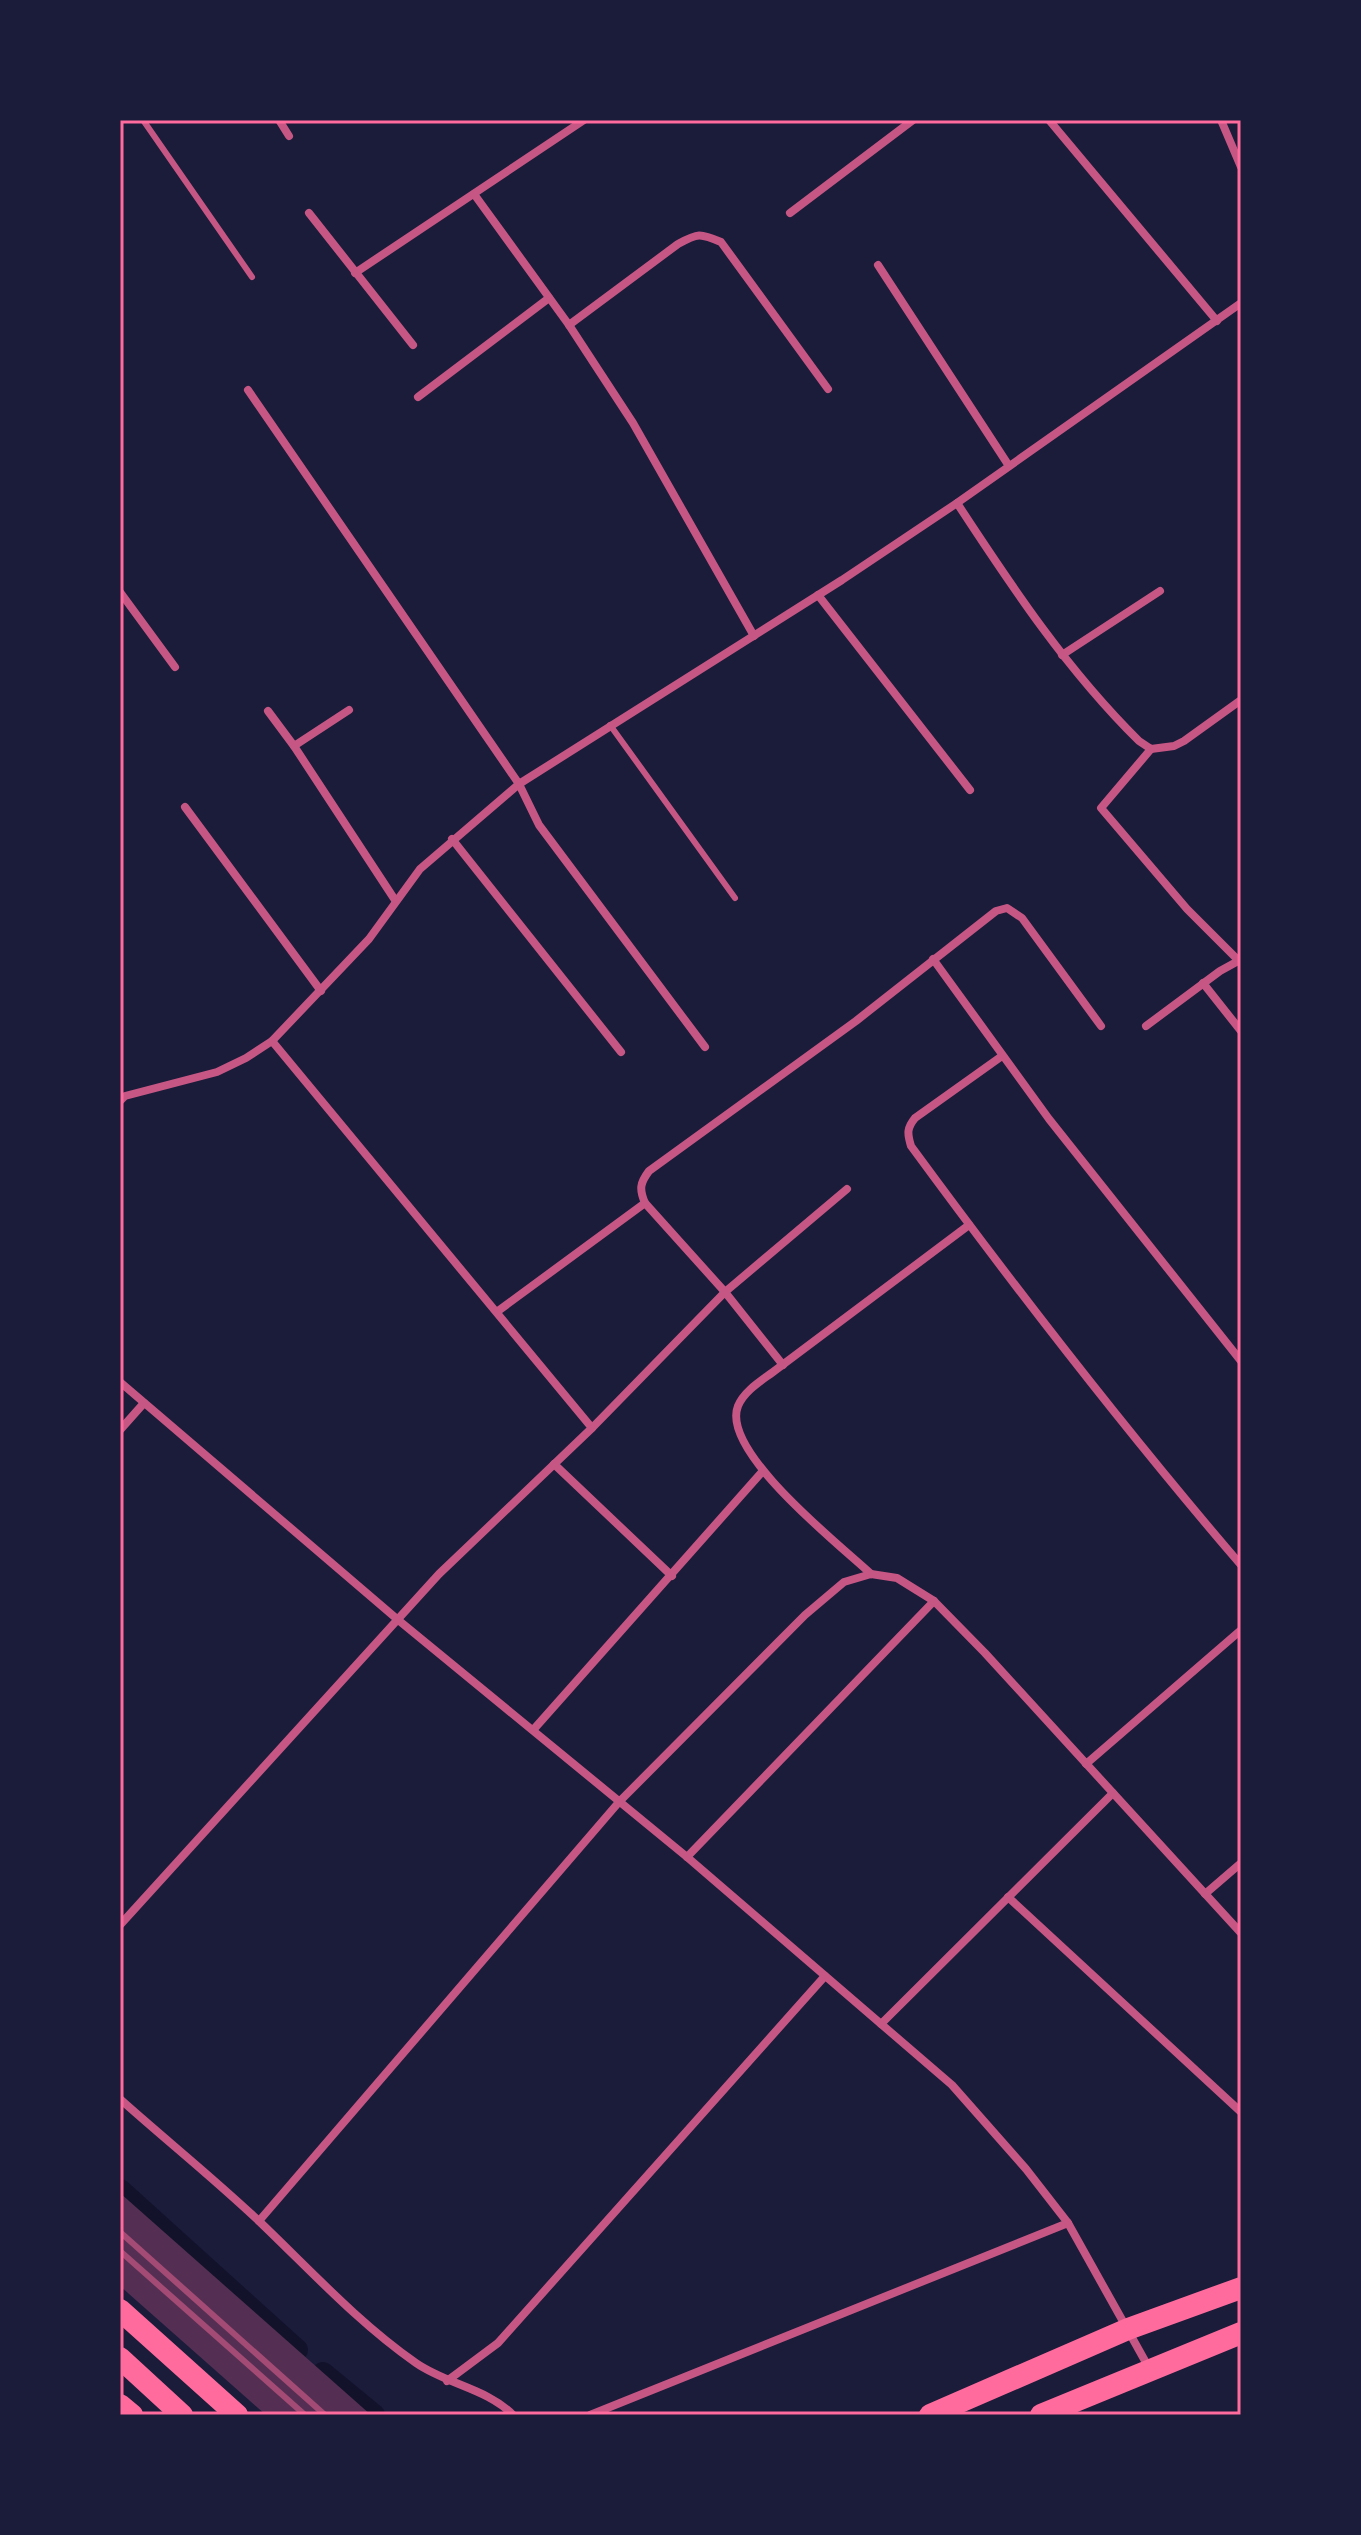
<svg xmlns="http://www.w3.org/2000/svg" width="1361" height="2535" font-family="'Zilla Slab',serif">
<rect width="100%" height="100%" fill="#1b1b3a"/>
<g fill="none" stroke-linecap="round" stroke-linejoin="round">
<!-- canal -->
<g stroke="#12122b" stroke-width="22">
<path d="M120,2190L297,2350"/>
<path d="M323,2373L374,2415"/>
</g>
</g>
<!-- building -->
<path fill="#542f53" d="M120,2193L371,2415H266L120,2286Z"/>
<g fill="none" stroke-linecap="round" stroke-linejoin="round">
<!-- service -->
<g stroke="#c65784" stroke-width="6">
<path d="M143,120L252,277"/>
<path d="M610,725L735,898"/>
</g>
<!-- minor -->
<g stroke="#c65784" stroke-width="8">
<path d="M279,120L289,136"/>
<path d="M1049,120L1217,321"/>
<path d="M1221,120L1241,167"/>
<path d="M474,194L569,325L633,423L754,636"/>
<path d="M309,213L413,345"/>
<path d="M790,213L913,120"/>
<path d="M878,265L1009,466"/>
<path d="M355,273L584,120"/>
<path d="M569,325L678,244C698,233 700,233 721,242L828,389"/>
<path d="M248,390L519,784L539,825L705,1047"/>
<path d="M418,397L549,298"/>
<path d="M957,503C1012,587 1067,670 1139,741L1151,749L1174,746L1184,741L1241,700"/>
<path d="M120,592L175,667"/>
<path d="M818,595L970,790"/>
<path d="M1062,655L1160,591"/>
<path d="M268,711L294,746L395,900"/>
<path d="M294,746L349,710"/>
<path d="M1151,749L1101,808L1187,909L1239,961"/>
<path d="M185,807L321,991"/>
<path d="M452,839L621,1052"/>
<path d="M933,959L1049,1119L1241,1361"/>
<path d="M1203,983L1241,1031"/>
<path d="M1146,1026L1220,971L1240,960"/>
<path d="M1002,1056L915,1118C907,1128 907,1133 911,1146C1016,1289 1125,1430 1241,1565"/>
<path d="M120,1101L125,1096L217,1072L246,1058L272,1041L369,939L420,869L519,784L842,580L957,503L1241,303"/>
<path d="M645,1203C639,1189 640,1183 649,1171L856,1021L996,911L1007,908L1022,918L1101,1026"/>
<path d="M498,1311L645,1203L725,1292L783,1365"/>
<path d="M120,1382L397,1619L687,1857L952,2085L1026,2169L1068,2223L1149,2368"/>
<path d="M592,1428L725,1292L847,1189"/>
<path d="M120,1430L144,1403"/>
<path d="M554,1464L672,1576"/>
<path d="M871,1574C840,1545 720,1451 738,1406C744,1391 761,1381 773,1372L969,1225"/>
<path d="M534,1729L762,1472"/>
<path d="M1086,1764L1241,1630"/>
<path d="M687,1857L934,1601"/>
<path d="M1205,1894L1241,1863"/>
<path d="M1008,1897L1241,2112"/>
<path d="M120,1925L439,1574L592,1428L272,1041"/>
<path d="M881,2024L1113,1793"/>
<path d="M120,2099C167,2141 217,2181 262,2224C312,2272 360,2324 416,2363C446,2384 488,2389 513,2415"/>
<path d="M259,2221L619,1802L805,1615L844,1582L871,1574L897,1578L934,1601L985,1653L1241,1933"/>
<path d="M447,2381L498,2343L825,1976"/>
<path d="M590,2415L1068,2223"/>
</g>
<!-- trunk -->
<g stroke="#ff6b9d" stroke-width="22">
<path d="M120,2310L237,2415"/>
<path d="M120,2358L182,2415"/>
<path d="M120,2405L132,2415"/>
<path d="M930,2415L1128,2329L1241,2288"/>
<path d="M1041,2415L1241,2333"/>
</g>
<!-- rail -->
<g stroke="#a44b75" stroke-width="6">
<path d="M120,2232L325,2415"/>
<path d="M120,2251L305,2415"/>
</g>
</g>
<!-- border -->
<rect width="1361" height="2535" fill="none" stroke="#1b1b3a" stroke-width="244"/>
<rect x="122" y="122" width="1117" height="2291" fill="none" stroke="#ff6b9d" stroke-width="3"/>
</svg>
